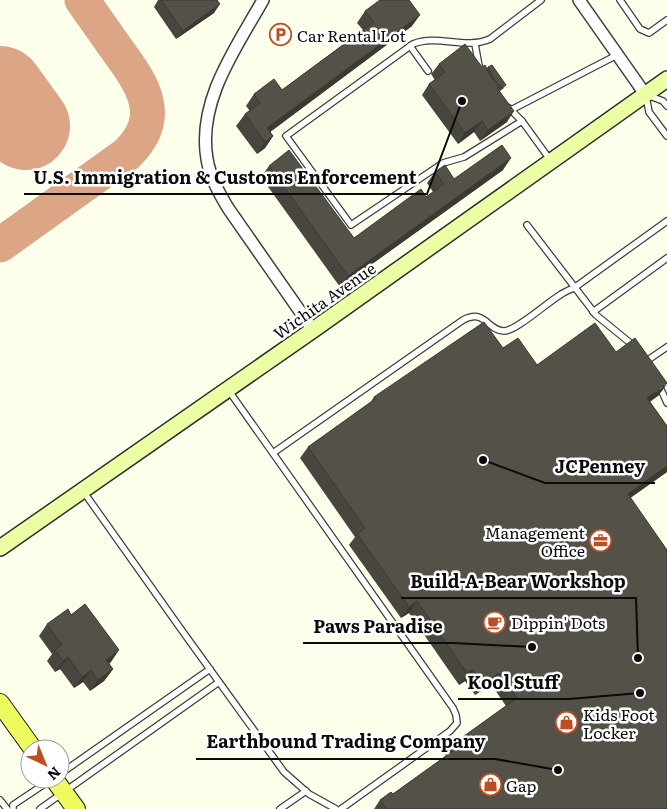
<svg xmlns="http://www.w3.org/2000/svg" width="667" height="809" font-family="Literata,serif">
<rect width="100%" height="100%" fill="#fcffea"/>
<g fill="none" stroke-linecap="round" stroke-linejoin="round">
<!-- taxiway -->
<path stroke="#dca686" stroke-width="35" d="M0,245L127,154C165,117 143,85 118,51C106,34 94,17 82,0"/>
<!-- runway -->
<path stroke="#dca686" stroke-width="88" d="M0,90L26,126"/>
<defs>
<g id="lane">
<path d="M620,0L640,29L649,33L667,20"/>
<path d="M475,44L479,66"/>
<path d="M410,46L428,71"/>
<path d="M647,95L663,101L667,106"/>
<path d="M646,96L649,112L667,136"/>
<path d="M509,108L522,121L551,161"/>
<path d="M511,110L617,55"/>
<path d="M522,121L464,157L443,163L351,225L286,136L413,44C438,34 465,50 490,39L541,0"/>
<path d="M527,225L596,315L634,346"/>
<path d="M593,312L667,258"/>
<path d="M645,362L667,347"/>
<path d="M659,385L667,403"/>
<path d="M229,391L453,708L456,715L457,723L450,731L341,809"/>
<path d="M273,453L463,320C486,308 487,331 504,331C516,331 548,302 560,295C564,292 569,290 574,288L667,221"/>
<path d="M83,491L183,632L284,772L309,794L336,809"/>
<path d="M60,774L210,669"/>
<path d="M0,800L7,809"/>
<path d="M13,809V805L52,779"/>
<path d="M40,809L219,682"/>
<path d="M280,809L306,791"/>
</g>
<g id="street">
<path d="M263,0C236,48 197,101 207,159C210,177 219,193 228,208L313,330"/>
<path d="M579,0L645,94"/>
</g>
<path id="secondary" d="M0,548L313,330L667,79"/>
<g id="primary">
<path d="M0,703L33,749"/>
<path d="M54,779L76,809"/>
</g>
</defs>
<!-- lane casing -->
<use href="#lane" stroke="#3e3e3e" stroke-width="8"/>
<!-- street casing -->
<use href="#street" stroke="#3e3e3e" stroke-width="14"/>
<!-- secondary casing -->
<use href="#secondary" stroke="#2d2d2d" stroke-width="18"/>
<!-- primary casing -->
<use href="#primary" stroke="#1c1c1c" stroke-width="20"/>
<!-- lane -->
<use href="#lane" stroke="#fff" stroke-width="5.5"/>
<!-- street -->
<use href="#street" stroke="#fff" stroke-width="11"/>
<!-- secondary -->
<use href="#secondary" stroke="#ebffa5" stroke-width="15"/>
<!-- primary -->
<use href="#primary" stroke="#edfb5e" stroke-width="18"/>
</g>
<!-- wall -->
<g fill="#48463e">
<path d="M158,0H217L214,13L176,39L154,7Z"/>
<path d="M365,11L412,26L270,132L273,136L265,148L257,154L236,126L245,114L250,111L246,106L254,94L282,90L363,30L357,23Z"/>
<path d="M439,64L482,67L487,68L488,67L504,88L500,91L507,122L480,141L474,132L458,144L422,95L429,84L435,80L431,74Z"/>
<path d="M269,166L354,238L426,197L433,192L427,183L435,172L454,179L503,170L340,287L261,177Z"/>
<path d="M503,348L537,365L616,352L659,395L650,402L667,426V472L630,498L667,809H374L380,800L393,794L446,756L445,755L453,744L506,706L491,684L475,695L465,681L459,685L409,613L401,618L349,545L355,537L300,458L308,447L370,403L374,397Z"/>
<path d="M47,624L111,662L109,664L113,669L104,681L90,691L83,682L74,688L60,669L55,672L47,661L52,654L39,636Z"/>
</g>
<!-- shaded-wall -->
<g fill="#3b3932">
<path d="M220,4L214,13L176,39L183,31Z"/>
<path d="M420,15L412,26L262,138L267,128Z"/>
<path d="M514,111L507,122L480,141L488,130Z"/>
<path d="M482,121L474,132L458,144L465,133Z"/>
<path d="M273,136L265,148L257,154L265,142Z"/>
<path d="M511,158L503,170L340,287L348,276Z"/>
<path d="M667,384L659,395L639,409L647,398Z"/>
<path d="M667,466V472L619,506L628,494Z"/>
<path d="M417,601L409,613L401,618L409,607Z"/>
<path d="M119,650L111,662L98,672L106,660Z"/>
<path d="M68,657L60,669L55,672L63,661Z"/>
<path d="M113,669L104,681L90,691L98,680Z"/>
<path d="M473,669L465,681L459,685L467,673Z"/>
<path d="M91,670L83,682L74,688L82,677Z"/>
<path d="M499,673L491,684L475,695L483,684Z"/>
</g>
<!-- building -->
<g fill="#545148" stroke="#3b3932">
<path d="M161,0H217L220,4L183,31Z"/>
<path d="M380,0H409L420,15L267,128L273,136L265,142L245,114L260,103L254,94L274,79L282,90L374,22L365,11Z"/>
<path d="M465,44L482,67L485,65L491,77L499,86L497,88L514,111L488,130L482,121L465,133L429,84L445,72L439,64Z"/>
<path d="M492,65L506,85L502,88L494,79L488,67Z"/>
<path d="M502,145L511,158L348,276L269,166L289,150L354,238L421,189L426,197L444,184L435,172L445,165L454,179Z"/>
<path d="M484,322L503,348L518,338L537,365L595,323L616,352L635,338L667,383L647,398L667,426V466L628,494L667,550V809H387L380,800L391,792L393,794L457,748L453,744L517,698L499,673L483,684L473,669L467,673L417,601L409,607L357,534L365,528L308,447L375,399L374,397Z"/>
<path d="M85,604L119,650L106,660L113,669L98,680L91,670L82,677L68,657L63,661L55,650L62,645L47,624L68,609L71,615Z"/>
</g>
<!-- icons -->
<defs>
<symbol id="parking-ring" viewBox="-11 -11 22 22"><circle r="9.5" fill="#fff" stroke="#bd4e22" stroke-width="1.5"/><path d="M-3.5-5.5H1a3.5 3.5 0 0 1 0 7H-1V5.5H-3.5ZM-1-3.4V-.6H.8a1.4 1.4 0 0 0 0-2.8Z" fill="#bd4e22"/></symbol>
<symbol id="office-ring" viewBox="-11 -11 22 22"><circle r="9.5" fill="#fff" stroke="#bd4e22" stroke-width="1.5"/><path d="M-6-3h4V-5.5h4V-3h4V5H-6ZM-1-4.5V-3h2v-1.5ZM-6 0V1H6V0Z" fill="#bd4e22"/></symbol>
<symbol id="cafe-ring" viewBox="-11 -11 22 22"><circle r="9.5" fill="#fff" stroke="#bd4e22" stroke-width="1.5"/><path d="M-5.5-4.5H6V0H3Q3 3.5 0 3.5H-2.5Q-5.5 3.5-5.5 0ZM3-3.2v2h1.7v-2ZM-6 4.5H4V6H-6Z" fill="#bd4e22"/></symbol>
<symbol id="shop-ring" viewBox="-11 -11 22 22"><circle r="9.5" fill="#fff" stroke="#bd4e22" stroke-width="1.5"/><path d="M-5-2.5h2.3a2.7 3.5 0 0 1 5.4 0H5L5.5 6h-11ZM-1.5-2.5h3a1.5 2.3 0 0 0-3 0Z" fill="#bd4e22"/></symbol>
</defs>
<g fill-rule="evenodd">
<use href="#parking-ring" x="268" y="22" width="25" height="25"/>
<use href="#office-ring" x="588" y="528" width="25" height="25"/>
<use href="#cafe-ring" x="482" y="610" width="25" height="25"/>
<use href="#shop-ring" x="554" y="710" width="25" height="25"/>
<use href="#shop-ring" x="478" y="772" width="25" height="25"/>
</g>
<g text-anchor="middle" dominant-baseline="central" stroke-width="5" stroke-linejoin="round" paint-order="stroke">
<!-- poi labels -->
<g font-size="16" fill="#0b0b0b" stroke="#fff" text-anchor="start">
<text x="297" y="35">Car Rental Lot</text>
<text x="585" y="532" text-anchor="end">Management<tspan x="585" dy="18">Office</tspan></text>
<text x="511" y="622">Dippin' Dots</text>
<text x="583" y="714">Kids Foot<tspan x="583" dy="18">Locker</tspan></text>
<text x="506" y="785">Gap</text>
</g>
<!-- street labels -->
<g font-size="16" fill="#0b0b0b" stroke="#fff">
<text transform="translate(324 300) rotate(-35)">Wichita Avenue</text>
</g>
</g>
<!-- callouts -->
<path fill="none" stroke="#0b0b0b" stroke-width="2" d="M462 101L427 194H24M483 460L545 483H655M638 658L636 598H401M532 647L453 643H303M640 693L569 699H458M558 770L495 759H196"/>
<g fill="#0b0b0b" stroke="#fff" stroke-width="2">
<circle cx="462" cy="101" r="5"/>
<circle cx="483" cy="460" r="5"/>
<circle cx="638" cy="658" r="5"/>
<circle cx="532" cy="647" r="5"/>
<circle cx="640" cy="693" r="5"/>
<circle cx="558" cy="770" r="5"/>
</g>
<g font-size="18" text-anchor="middle" font-weight="bold" fill="#0b0b0b" stroke="#fff" stroke-width="5" stroke-linejoin="round" paint-order="stroke">
<text x="225" y="184">U.S. Immigration &amp; Customs Enforcement</text>
<text x="600" y="473">JCPenney</text>
<text x="518" y="588">Build-A-Bear Workshop</text>
<text x="378" y="633">Paws Paradise</text>
<text x="513" y="689">Kool Stuff</text>
<text x="346" y="748">Earthbound Trading Company</text>
</g>
<!-- north arrow -->
<g transform="translate(45 764) rotate(136)"><circle r="24" fill="#ffffff" stroke="#9d9d9d"/>
<path d="M0-4L9 19L0 12L-9 19Z" fill="#bd4e22"/>
<text y="-8" font-size="14" font-weight="bold" text-anchor="middle" fill="#0b0b0b">N</text>
</g>
</svg>
